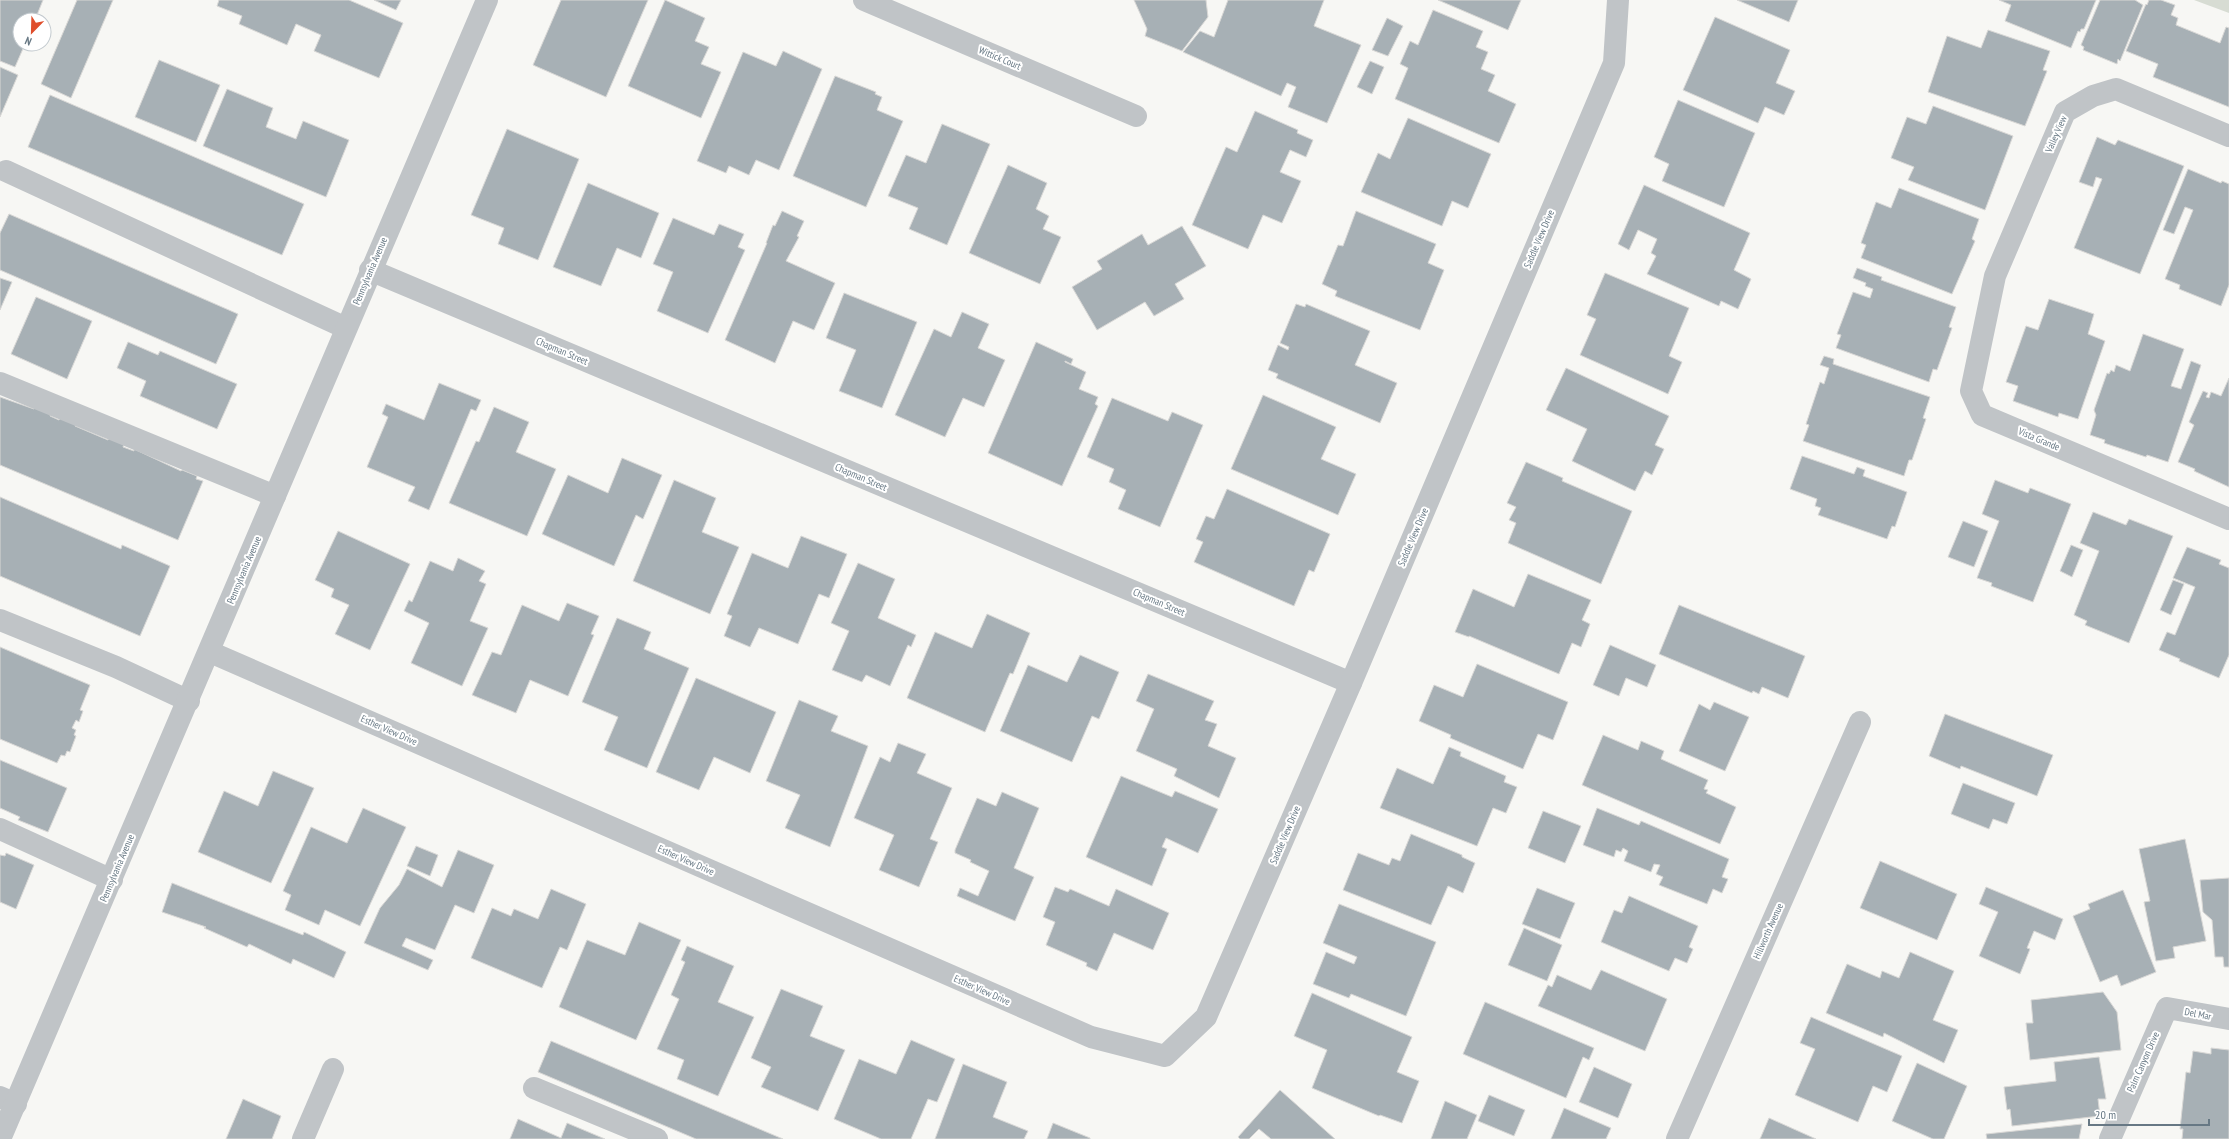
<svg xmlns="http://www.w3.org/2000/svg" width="2229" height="1139" font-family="'PT Sans Narrow',sans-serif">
<rect width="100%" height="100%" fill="#f7f7f4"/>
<!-- grass -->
<path fill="#d7dcd3" d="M2194,0H2229V13Z"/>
<!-- building -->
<g fill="#a7b0b5" stroke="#d9d8d6">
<path d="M0,0H43L35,20H20V44H25L15,67L0,61Z"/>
<path d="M77,0H113L71,98L41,84Z"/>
<path d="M219,0H349L403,23L379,78L314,51L321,35L296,24L287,45L239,24L242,16L217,6Z"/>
<path d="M374,0H401L396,10Z"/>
<path d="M561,0H648L606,97L533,65Z"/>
<path d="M665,0L705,18L695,41L709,47L701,64L721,72L701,118L628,86Z"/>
<path d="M1134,0H1206L1208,17L1182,51L1145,36L1147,29Z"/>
<path d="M1228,0H1324L1314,26L1361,45L1327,123L1288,107L1296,87L1287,83L1281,96L1183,52L1200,31L1214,37Z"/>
<path d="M1438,0H1521L1508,30Z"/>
<path d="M1737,0H1798L1789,22Z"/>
<path d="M1999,0H2096L2084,29H2081L2080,32L2078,31L2071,48L2005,21L2011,5Z"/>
<path d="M2100,0H2135L2143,5L2120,61L2118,59L2117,64L2083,50L2084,47L2081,45Z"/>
<path d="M2149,0H2161L2175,5L2171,15L2178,18L2176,25L2220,43L2226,27L2229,28V107L2153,77L2158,64L2126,51L2146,4L2147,5Z"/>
<path d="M1433,10L1483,31L1476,47L1488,52L1481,69L1495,75L1488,91L1516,104L1499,143L1395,99L1408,68L1400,64L1410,41L1418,45Z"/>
<path d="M1715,17L1790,50L1776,83L1795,91L1784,115L1765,107L1758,123L1683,90Z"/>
<path d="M1387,18L1403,26L1388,56L1372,50Z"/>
<path d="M1988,30L2050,51L2043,70L2047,71L2025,126L1928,92L1947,36L1981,48Z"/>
<path d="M783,51L822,69L779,170L756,160L749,175L729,166L726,173L697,161L743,52L776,66Z"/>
<path d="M159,60L220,85L196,142L135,117Z"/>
<path d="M1370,61L1384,67L1372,94L1357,87Z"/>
<path d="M0,67L18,75L0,117Z"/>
<path d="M835,76L876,92L875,94L882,97L877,110L903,121L866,207L793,176Z"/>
<path d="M227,89L273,108L266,127L296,139L303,121L349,140L326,197L203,146Z"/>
<path d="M50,95L304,204L282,255L28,147Z"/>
<path d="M1678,100L1755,133L1724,207L1662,181L1669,164L1654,157Z"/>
<path d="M1933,106L2013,136L1985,210L1908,180L1914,167L1891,158L1907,117L1926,124Z"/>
<path d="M1255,111L1298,130L1297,133L1313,140L1306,157L1290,150L1280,172L1301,181L1282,223L1263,215L1248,249L1192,225L1226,147L1237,152Z"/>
<path d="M1408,118L1491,154L1468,208L1452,201L1442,226L1361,192L1378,153L1390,159Z"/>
<path d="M942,124L990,144L947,245L909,229L918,208L888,196L906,155L926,163Z"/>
<path d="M507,129L579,159L538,260L498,244L504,228L471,215Z"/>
<path d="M2097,137L2115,145L2118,140L2184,166L2140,274L2074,248L2102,179L2096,177L2093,187L2079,182Z"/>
<path d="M1008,165L1047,183L1036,209L1049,216L1043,229L1061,237L1040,284L969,253Z"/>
<path d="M2188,169L2221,183L2222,181L2229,184V285L2221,306L2179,289L2180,285L2165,279L2193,210L2185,207L2174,234L2163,230Z"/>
<path d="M588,183L659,213L641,258L617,248L601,286L553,267Z"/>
<path d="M1644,185L1750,233L1734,270L1751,279L1738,309L1721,301L1719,306L1647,274L1656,256L1651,253L1657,239L1638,230L1629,250L1618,244Z"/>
<path d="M1899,188L1979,219L1972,239L1975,241L1952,294L1861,258L1866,245L1861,243L1876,202L1891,208Z"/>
<path d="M782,211L804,221L797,236L799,237L786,261L835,283L814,330L793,321L775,363L725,340L767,243H766L773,225L775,226Z"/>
<path d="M1356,211L1436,244L1428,263L1444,270L1420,330L1335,296L1337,291L1322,284L1338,245L1343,246Z"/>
<path d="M9,214L238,314L216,364L0,270V233Z"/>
<path d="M673,218L714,235L719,224L744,234L738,247L745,250L708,333L657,311L673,272L653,264Z"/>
<path d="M1182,226L1206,266L1175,284L1184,299L1154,316L1145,302L1097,330L1072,287L1102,269L1097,261L1142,234L1148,245Z"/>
<path d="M1857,268L1882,277L1881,280L1956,307L1949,327L1952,328L1937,370L1933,369L1929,382L1836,348L1841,335L1837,334L1853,292L1870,298L1873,289L1865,286L1866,283L1853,278Z"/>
<path d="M1605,273L1689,308L1669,356L1682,362L1668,394L1580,355L1596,319L1587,315Z"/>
<path d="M0,278L12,282L0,310Z"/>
<path d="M844,293L917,322L882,408L839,391L856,350L826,338Z"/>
<path d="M36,297L92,321L67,379L11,354Z"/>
<path d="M2049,299L2094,314L2088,334L2105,341L2078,419L2059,413L2058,417L2013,401L2018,386L2006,382L2026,326L2038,330Z"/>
<path d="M1296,304L1305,307L1306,304L1370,331L1355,365L1397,383L1380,423L1276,378L1278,374L1268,370L1278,345L1288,350L1289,347L1280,343Z"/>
<path d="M962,312L989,324L978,348L1005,360L984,407L963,398L945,437L895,415L934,329L951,337Z"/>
<path d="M2143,334L2184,349L2171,386L2181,389L2191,361L2201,365L2168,462L2147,455L2146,457L2104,443L2105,440L2090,435L2096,415L2094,410L2107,373L2109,374L2111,370L2114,372L2116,365L2130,371Z"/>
<path d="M128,342L158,355L160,351L237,384L217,429L140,396L146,381L117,368Z"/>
<path d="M1036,342L1073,359L1071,364L1065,361V362L1086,372L1079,389L1098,397L1095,404L1098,406L1062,486L988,453Z"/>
<path d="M1824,356L1834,359L1833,364L1930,397L1923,418L1926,419L1912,460H1909L1904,476L1803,441L1809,425L1806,424L1820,382L1824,384L1829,368L1820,365Z"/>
<path d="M1566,368L1669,416L1655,445L1664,449L1652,475L1645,471L1635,491L1572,461L1587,429L1546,410Z"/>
<path d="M2229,378V487L2194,471L2195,469L2178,462L2194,425L2189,422L2203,391L2208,393L2206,397L2209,398L2211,392L2221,396Z"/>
<path d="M439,383L481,400L476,411L471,409L429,510L408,501L415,487L367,467L388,417L382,414L386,404L424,420Z"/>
<path d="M1263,395L1336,427L1321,459L1356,474L1338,515L1231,469Z"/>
<path d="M0,397L34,409L35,407L51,413L50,416L59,420L61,417L76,424L75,426L108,440L109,438L124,444L123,447L134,451V449L181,471L182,470L197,476L196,479L203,481L178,540L0,465Z"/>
<path d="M1112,398L1168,421L1172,412L1203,425L1160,527L1118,509L1126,490L1109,482L1114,469L1087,457Z"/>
<path d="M494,407L529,422L516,452L556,469L527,536L449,503L476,441L479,442Z"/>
<path d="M1802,456L1854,474L1857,467L1865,470L1863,476L1907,492L1895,527L1892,526L1887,539L1818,515L1821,508L1815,506L1817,499L1790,489Z"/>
<path d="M622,458L662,475L643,519L636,515L614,566L542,534L568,475L608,493Z"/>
<path d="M1526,462L1563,478L1562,481L1632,511L1601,584L1508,543L1516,523L1509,520L1516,507L1507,503Z"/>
<path d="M674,480L716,498L702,532L739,547L710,614L633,581Z"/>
<path d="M1995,480L2028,493L2030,488L2071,504L2033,602L1991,586L1992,583L1977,578L1999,521L1982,514Z"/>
<path d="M1227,489L1330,534L1314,572L1309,570L1294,606L1194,562L1203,542L1196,539L1206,516L1214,519Z"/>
<path d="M0,497L121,549L122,545L170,566L140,636L0,576Z"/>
<path d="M2093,512L2126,525L2129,519L2173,536L2129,643L2085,625L2087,621L2074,615L2099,551L2080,543Z"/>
<path d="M1963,521L1988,531L1974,567L1948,557Z"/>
<path d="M338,531L410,564L370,650L335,634L349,605L331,597L334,589L315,580Z"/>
<path d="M801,536L847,554L829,598L819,594L798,644L759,628L750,647L724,636L732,616L727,614L752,553L788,568Z"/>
<path d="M2071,545L2083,550L2072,577L2060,571Z"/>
<path d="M2187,547L2221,560L2219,564L2229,568V655L2219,678L2179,661L2180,659L2159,650L2167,632L2175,635L2195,587L2173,578Z"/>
<path d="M458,558L485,571L479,581L486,584L470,621L488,628L462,686L411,663L429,623L404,611L409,600L412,602L430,561L453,571Z"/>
<path d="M858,563L895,579L878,618L916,635L911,647L908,645L890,686L866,675L862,682L832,670L849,631L831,623Z"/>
<path d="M1528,574L1591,600L1582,620L1590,624L1581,647L1572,643L1559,674L1469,636V637L1455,632L1473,589L1514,607Z"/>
<path d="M2173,580L2184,584L2171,615L2160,610Z"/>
<path d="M567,603L599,616L591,634L594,635L568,696L530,680L516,713L472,695L492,652L501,655L522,605L559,621Z"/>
<path d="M1679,605L1805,656L1788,698L1762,687L1759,694L1753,691L1752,693L1659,654Z"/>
<path d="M987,614L1030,633L1013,674L1010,673L985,732L907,698L935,632L972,648Z"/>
<path d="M617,618L651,632L644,649L689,668L647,768L604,750L618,717L582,702Z"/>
<path d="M1610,645L1656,665L1647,687L1626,678L1619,696L1593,685Z"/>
<path d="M0,647L90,685L80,710L83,711L79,722L76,720L72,728L76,730L74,735L76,736L70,752L67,751L65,756L61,755L57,763L0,739Z"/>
<path d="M1080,655L1119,672L1099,719L1092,716L1072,762L1000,731L1028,665L1067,682Z"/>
<path d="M1477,664L1568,702L1553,740L1538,734L1523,769L1450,738L1451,735L1419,721L1434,685L1463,697Z"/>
<path d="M1148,674L1214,701L1205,720L1217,724L1208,746L1236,758L1219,798L1174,776L1177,769L1136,751L1154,709L1136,701Z"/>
<path d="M696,678L776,712L750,773L714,757L699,790L656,772Z"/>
<path d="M799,700L838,716L831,731L868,746L830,847L785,828L800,795L766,781Z"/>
<path d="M1714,702L1749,717L1725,771L1679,751L1699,704L1710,710Z"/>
<path d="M1945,714L2053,755L2037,796L1961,766L1960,769L1929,756Z"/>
<path d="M1603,735L1638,750L1641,741L1664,751L1661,759L1708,780L1704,789L1708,790L1706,793L1736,807L1720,844L1582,785Z"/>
<path d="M898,743L926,754L917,773L952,788L930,839L938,842L919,887L879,870L894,835L854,818L880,757L890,762Z"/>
<path d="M1449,747L1461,752L1460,756L1506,776L1504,782L1517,787L1506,813L1493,808L1477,846L1380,808L1397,768L1433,784Z"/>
<path d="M0,760L67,788L48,832L18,820L20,817L0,808Z"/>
<path d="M273,771L314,788L271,883L198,852L224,791L258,806Z"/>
<path d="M1121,776L1172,797L1175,791L1218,809L1198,853L1166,838L1162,847L1167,849L1152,886L1086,857Z"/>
<path d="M1963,783L2015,803L2007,824L1993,819L1989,829L1951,814Z"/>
<path d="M1002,792L1039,808L1014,868L1034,877L1015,921L957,896L960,888L978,896L989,871L970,862L971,860L955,853V850L977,798L996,806Z"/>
<path d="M363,808L406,827L360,926L325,910L319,925L285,910L291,895L283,891L311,827L347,843Z"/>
<path d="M1597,808L1639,825L1641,821L1729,859L1722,877L1728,879L1722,893L1713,889L1707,904L1659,885L1663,877L1656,874L1660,865L1654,864L1651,872L1624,861L1628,851L1623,848L1621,852L1616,850L1614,857L1583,845Z"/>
<path d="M1543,811L1581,826L1565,863L1528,848Z"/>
<path d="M1411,834L1462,855V857L1475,863L1463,893L1448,886L1431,925L1343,890L1358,853L1389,865L1392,858L1400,861Z"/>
<path d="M2185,839L2206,941L2173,947L2175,958L2156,961L2144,902L2150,901L2139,849Z"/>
<path d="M416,846L438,855L430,876L407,866Z"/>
<path d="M458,850L494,865L474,913L455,905L435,950L406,938L402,946L433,960L428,970L364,943L380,908L399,885L407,869L442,887Z"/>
<path d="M6,853L34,865L16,909L0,902V855L5,856Z"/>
<path d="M1880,861L1957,894L1937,940L1860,908Z"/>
<path d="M2229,878V967H2224L2223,957H2215L2212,920L2203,912L2200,880Z"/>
<path d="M172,883L303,935L304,932L346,952L334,978L293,959L291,964L249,944L247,947L204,928L206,927L162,912Z"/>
<path d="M1055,887L1068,892L1070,889L1109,906L1116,889L1169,913L1153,950L1114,933L1097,971L1086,966L1087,963L1046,945L1055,922L1043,917Z"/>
<path d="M1986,887L2063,919L2055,940L2034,931L2027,948L2030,949L2020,974L1979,956L1998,912L1979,904Z"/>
<path d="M1537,888L1575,903L1560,939L1522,924Z"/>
<path d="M551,889L586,904L567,950L560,947L542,988L471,958L492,908L511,916L514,909L538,919Z"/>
<path d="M2123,890L2156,972L2121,986L2117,975L2100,982L2073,916L2090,909L2088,904Z"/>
<path d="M1629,896L1698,926L1689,947L1693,949L1687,963L1675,958L1669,971L1601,942L1614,910L1622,913Z"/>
<path d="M1339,904L1436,942L1406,1016L1351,994L1349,998L1313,984L1326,952L1354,964L1357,957L1323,943Z"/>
<path d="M639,922L681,940L636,1040L559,1007L587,940L625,955Z"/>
<path d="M1524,928L1562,945L1547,981L1508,965Z"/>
<path d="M687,946L734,966L718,1002L754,1017L718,1096L677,1079L684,1060L657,1049L679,999L671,995L685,962L681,960Z"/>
<path d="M1910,952L1954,971L1933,1020L1958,1030L1944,1063L1884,1033L1883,1037L1826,1013L1847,964L1880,978L1882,971L1899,978Z"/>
<path d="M1601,970L1667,999L1645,1051L1538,1006L1548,985L1552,987L1557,975L1591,990Z"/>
<path d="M781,989L823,1006L810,1036L845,1050L818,1111L761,1087L771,1067L751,1058Z"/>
<path d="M2103,992L2117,1012L2121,1050L2030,1060L2026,1023H2033L2031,1000Z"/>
<path d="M1312,993L1412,1037L1397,1072L1419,1081L1402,1123L1380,1115L1379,1116L1312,1088L1327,1050L1294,1036Z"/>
<path d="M1485,1002L1594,1048L1589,1060L1583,1057L1566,1098L1463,1054Z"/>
<path d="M1811,1017L1902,1056L1887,1092L1873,1086L1858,1122L1795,1095L1815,1049L1800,1043Z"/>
<path d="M911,1040L955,1059L937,1102L928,1099L911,1139H881L834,1119L859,1059L896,1074Z"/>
<path d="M551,1041L783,1139H696L538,1072Z"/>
<path d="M2211,1048L2229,1050V1139H2182L2183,1129H2180L2186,1072L2190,1073L2193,1051L2211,1054Z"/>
<path d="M2099,1057L2106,1099H2098L2100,1116L2012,1126L2010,1109L2007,1110L2004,1087L2056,1081L2054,1062Z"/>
<path d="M1917,1063L1967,1086L1944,1139H1933L1892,1121Z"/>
<path d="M963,1064L1007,1082L993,1117L1028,1131L1024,1139H935Z"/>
<path d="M1594,1067L1632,1084L1618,1118L1579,1102Z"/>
<path d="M1280,1090L1335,1139H1271L1259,1129L1249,1139H1240L1238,1137Z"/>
<path d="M1489,1095L1525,1110L1514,1136L1478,1121Z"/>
<path d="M243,1099L281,1116L272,1139H226Z"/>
<path d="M1445,1101L1477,1115L1467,1139H1431Z"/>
<path d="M1564,1108L1611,1128L1606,1139H1551Z"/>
<path d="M1769,1118L1816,1139H1760Z"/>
<path d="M518,1119L561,1138L567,1123L605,1139H510Z"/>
<path d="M1053,1123L1090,1138V1139H1047Z"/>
<path d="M2082,1124L2079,1139H1987L1986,1134Z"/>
</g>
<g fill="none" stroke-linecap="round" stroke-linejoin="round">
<!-- service -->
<g stroke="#c0c4c7" stroke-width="22">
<path d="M6,171L346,328"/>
<path d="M0,383L275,496"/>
<path d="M0,620L116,667L189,701"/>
<path d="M0,829L112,880"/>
<path d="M534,1088L657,1139"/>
<path d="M0,1097L16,1104"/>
<path d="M303,1139L333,1069"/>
</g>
<!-- minor -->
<g stroke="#c0c4c7" stroke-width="22">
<path d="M864,0L1136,116"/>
<path d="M2229,136L2116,89L2093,96L2065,112L1995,276L1971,391L1982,415L2229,519"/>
<path d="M370,270L1351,683"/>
<path d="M210,652L1091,1037L1165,1056L1206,1017L1351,683L1614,63L1618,0"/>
<path d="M1677,1139L1860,722"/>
<path d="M2110,1139L2167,1008L2229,1019"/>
</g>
<!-- tertiary -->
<path stroke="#c0c4c7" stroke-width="22" d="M0,1139L487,0"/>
</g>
<g text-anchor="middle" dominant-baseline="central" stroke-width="4" stroke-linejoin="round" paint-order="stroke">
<!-- street labels -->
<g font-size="10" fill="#677884" stroke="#fff">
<text transform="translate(1000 58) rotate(23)">Wittick Court</text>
<text transform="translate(2056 134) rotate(-66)">Valley View</text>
<text transform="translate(1539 239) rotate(-67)">Saddle View Drive</text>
<text transform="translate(370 271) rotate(-67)">Pennsylvania Avenue</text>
<text transform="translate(562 351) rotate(23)">Chapman Street</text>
<text transform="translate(2039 439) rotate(23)">Vista Grande</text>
<text transform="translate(861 477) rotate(23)">Chapman Street</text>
<text transform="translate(1413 537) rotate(-67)">Saddle View Drive</text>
<text transform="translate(244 570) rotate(-67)">Pennsylvania Avenue</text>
<text transform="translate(1159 602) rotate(23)">Chapman Street</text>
<text transform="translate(389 730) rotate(24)">Esther View Drive</text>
<text transform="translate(1285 835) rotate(-67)">Saddle View Drive</text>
<text transform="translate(686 860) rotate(24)">Esther View Drive</text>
<text transform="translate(117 868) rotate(-67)">Pennsylvania Avenue</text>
<text transform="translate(1768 931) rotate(-66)">Hillworth Avenue</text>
<text transform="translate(982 990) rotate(24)">Esther View Drive</text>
<text transform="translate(2198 1014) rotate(11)">Del Mar</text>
<text transform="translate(2143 1062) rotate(-66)">Palm Canyon Drive</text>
</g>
</g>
<!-- north arrow -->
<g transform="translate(32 32) rotate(203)"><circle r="19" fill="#ffffff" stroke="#c2c9ce"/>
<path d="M0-3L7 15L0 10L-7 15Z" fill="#df4e2c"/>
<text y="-6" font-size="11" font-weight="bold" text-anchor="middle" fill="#677884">N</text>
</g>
<!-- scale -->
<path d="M2089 1119v6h120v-6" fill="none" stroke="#677884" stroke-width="2"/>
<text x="2095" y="1119" font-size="12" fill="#677884" stroke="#ffffff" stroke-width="3" paint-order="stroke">20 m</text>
</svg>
